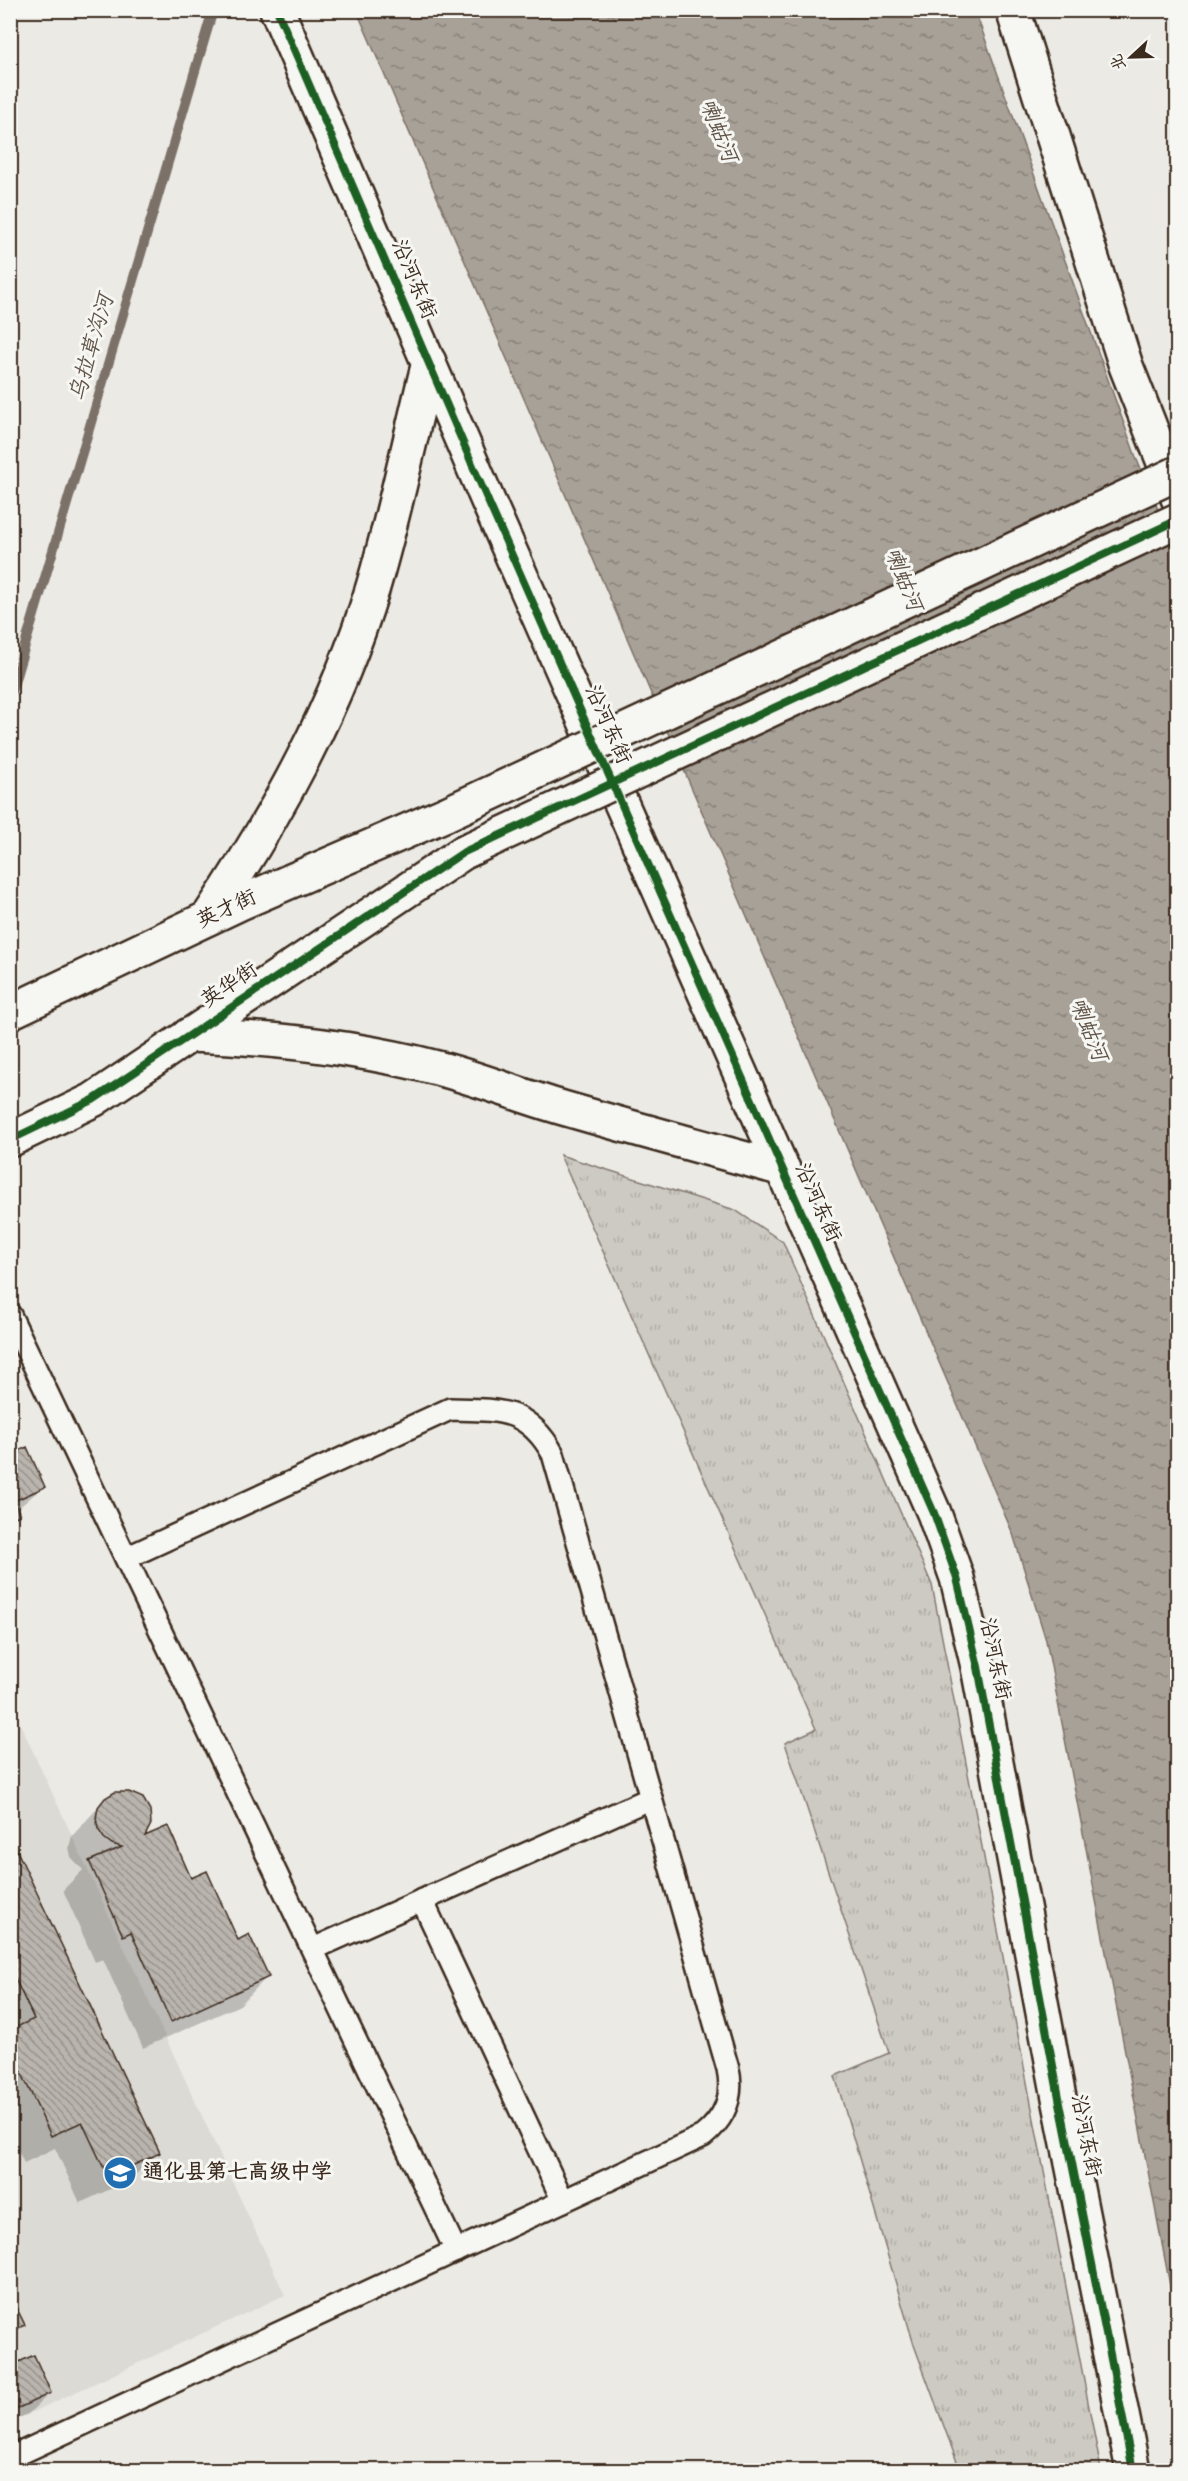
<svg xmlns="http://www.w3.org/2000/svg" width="1188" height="2481" font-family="'Indie Flower','LXGW WenKai TC',sans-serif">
<defs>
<pattern id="grass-tufts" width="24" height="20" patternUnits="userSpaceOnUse" patternTransform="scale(1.5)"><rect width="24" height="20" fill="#cdcac4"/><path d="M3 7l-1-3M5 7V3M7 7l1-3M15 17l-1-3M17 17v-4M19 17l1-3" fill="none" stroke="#b1aea8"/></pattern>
<pattern id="water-ripples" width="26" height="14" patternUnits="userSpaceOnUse" patternTransform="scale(1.5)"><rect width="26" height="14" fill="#a8a198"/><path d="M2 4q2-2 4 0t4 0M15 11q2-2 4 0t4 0" fill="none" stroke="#8a837b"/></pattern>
<pattern id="building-back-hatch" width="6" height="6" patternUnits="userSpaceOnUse" patternTransform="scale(1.5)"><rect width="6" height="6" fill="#bab4ae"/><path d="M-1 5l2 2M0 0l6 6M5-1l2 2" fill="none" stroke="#98938d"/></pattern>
</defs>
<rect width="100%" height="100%" fill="#ebeae5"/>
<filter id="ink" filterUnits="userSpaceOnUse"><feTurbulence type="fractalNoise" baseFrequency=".0167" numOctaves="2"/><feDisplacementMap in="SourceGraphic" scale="12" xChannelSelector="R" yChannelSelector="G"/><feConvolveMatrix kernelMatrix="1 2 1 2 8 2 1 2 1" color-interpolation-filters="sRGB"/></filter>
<g filter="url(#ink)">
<!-- built -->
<path fill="#dcdad4" d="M10,1702L285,2295L11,2422H10Z"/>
<!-- grass -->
<path fill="url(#grass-tufts)" stroke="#847a71" stroke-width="1.5" d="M560,1155L735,1210L783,1242L932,1585L1101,2470H960L914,2345L835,2076L889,2053L785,1743L816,1729Z"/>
<!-- water -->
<path fill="url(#water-ripples)" stroke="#7c7167" stroke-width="1.5" d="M357,11H975L1137,460L1177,554V2322L1046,1640L1013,1534Z"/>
<!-- shadow -->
<g fill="#0003">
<path d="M10,1456L43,1487L16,1510L18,1515L10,1523Z"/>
<path d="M106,1799L142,1839L191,1880L267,1977L240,2005L143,2048L103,1959L95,1962L63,1890L83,1870L71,1857L69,1847L72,1836Z"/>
<path d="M10,1839L158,2153L130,2180L80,2203L55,2148L24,2163L10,2134Z"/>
<path d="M10,2299L23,2325L10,2337Z"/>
<path d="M10,2368L50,2393L28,2414L10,2422Z"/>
</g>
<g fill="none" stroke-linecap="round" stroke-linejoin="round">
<!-- stream -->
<path stroke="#7c7167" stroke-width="10" d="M10,696L213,10"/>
</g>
<!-- building -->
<g fill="url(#building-back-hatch)" stroke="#3b2a1e" stroke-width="1.5">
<path d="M27,1447L45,1487L14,1501L20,1515L10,1519V1455Z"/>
<path d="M115,1792H129L143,1798L150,1810L151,1824L145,1836L168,1826L191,1878L207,1871L238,1940L249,1934L269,1977L171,2022L131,1932L123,1936L89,1861L122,1847L112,1844L104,1838L98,1829L96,1818L98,1807L105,1798Z"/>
<path d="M10,1836L160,2153L108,2177L82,2122L51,2136L10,2048V2030L34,2019L10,1968Z"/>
<path d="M10,2295L25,2325L10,2332Z"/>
<path d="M34,2355L51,2393L10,2412V2366Z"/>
</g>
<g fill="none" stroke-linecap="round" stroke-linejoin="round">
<defs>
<g id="service">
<path d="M10,1315L456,2251"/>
<path d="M422,1900L563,2201"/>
<path d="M313,1949L651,1798"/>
<path d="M10,2458L703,2136C725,2118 734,2097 728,2069L553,1454C527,1407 498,1410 450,1409L126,1558"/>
</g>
<path id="minor" d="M1013,10L1126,366L1178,498"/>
<g id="tertiary">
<path d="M277,10L488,501L934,1513L957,1578L978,1667L1060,2103L1133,2470"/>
<path d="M208,918C277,815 337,707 373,587C395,513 410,437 429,362"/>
<path d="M10,1012L240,903L446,814"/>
<path d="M189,1035C273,1038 356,1047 437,1068C480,1079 521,1096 563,1108C636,1129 709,1149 783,1169"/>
<path d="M10,1140L93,1100L464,852"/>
</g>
</defs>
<!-- service casing -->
<use href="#service" stroke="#3b2a1e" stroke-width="26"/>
<!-- minor casing -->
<use href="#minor" stroke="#3b2a1e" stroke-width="38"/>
<!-- tertiary casing -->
<use href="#tertiary" stroke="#3b2a1e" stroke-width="38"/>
<!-- service -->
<use href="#service" stroke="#f6f6f2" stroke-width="21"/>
<!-- minor -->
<use href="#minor" stroke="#f6f6f2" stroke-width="33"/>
<!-- tertiary -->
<use href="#tertiary" stroke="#f6f6f2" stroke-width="33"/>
<defs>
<g id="minor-bridge">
<path d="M446,814L1178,473"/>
<path d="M464,852L1178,520"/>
</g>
</defs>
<!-- minor-bridge casing -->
<use href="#minor-bridge" stroke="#3b2a1e" stroke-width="38" stroke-linecap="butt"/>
<!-- minor-bridge -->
<use href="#minor-bridge" stroke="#f6f6f2" stroke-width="33"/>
<defs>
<g id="cycleway">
<path d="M277,10L488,501L934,1513L957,1578L978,1667L1060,2103L1133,2470"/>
<path d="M10,1140L93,1100L464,852L1178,520"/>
</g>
</defs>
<!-- cycleway casing -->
<use href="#cycleway" stroke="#f6f6f2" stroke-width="11"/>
<!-- cycleway -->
<use href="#cycleway" stroke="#1b5e20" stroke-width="8"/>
</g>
</g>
<!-- icons -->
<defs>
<symbol id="school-disc" viewBox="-11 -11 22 22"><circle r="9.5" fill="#1f6fb2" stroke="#f6f6f2"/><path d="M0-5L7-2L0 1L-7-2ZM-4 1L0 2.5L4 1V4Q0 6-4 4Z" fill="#fff"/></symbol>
</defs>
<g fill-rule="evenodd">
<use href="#school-disc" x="101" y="2154" width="38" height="38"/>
</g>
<g text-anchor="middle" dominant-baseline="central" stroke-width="6" stroke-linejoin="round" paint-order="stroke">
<!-- street labels -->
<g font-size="21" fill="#3b2a1e" stroke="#f6f6f2">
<text transform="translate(413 280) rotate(67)">沿河东街</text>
<text transform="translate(607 725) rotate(66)">沿河东街</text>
<text transform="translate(227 910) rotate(-25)">英才街</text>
<text transform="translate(230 986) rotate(-34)">英华街</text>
<text transform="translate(817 1203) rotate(66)">沿河东街</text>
<text transform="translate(994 1659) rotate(78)">沿河东街</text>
<text transform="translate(1085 2136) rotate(79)">沿河东街</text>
</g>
<!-- poi labels -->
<g font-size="21" font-weight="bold" fill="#3b2a1e" stroke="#f6f6f2" text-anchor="start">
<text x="143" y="2173">通化县第七高级中学</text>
</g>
<!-- water labels -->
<g font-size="22" font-style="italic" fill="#615449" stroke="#f6f6f2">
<text transform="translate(717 131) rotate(68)">喇蛄河</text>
<text transform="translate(93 348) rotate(-74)">乌拉草沟河</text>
<text transform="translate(902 580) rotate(68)">喇蛄河</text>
<text transform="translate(1087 1030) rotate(68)">喇蛄河</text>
</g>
</g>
<!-- margin -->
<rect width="1188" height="2481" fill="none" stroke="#f6f6f2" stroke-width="36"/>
<rect x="18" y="18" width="1152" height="2445" fill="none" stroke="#3b2a1e" stroke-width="2" filter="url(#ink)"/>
<!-- north arrow -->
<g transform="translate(1131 57) rotate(248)" stroke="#f6f6f2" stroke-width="4.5" paint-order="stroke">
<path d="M0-4.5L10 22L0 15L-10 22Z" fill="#3b2a1e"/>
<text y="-9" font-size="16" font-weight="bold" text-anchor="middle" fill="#3b2a1e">北</text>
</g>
</svg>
